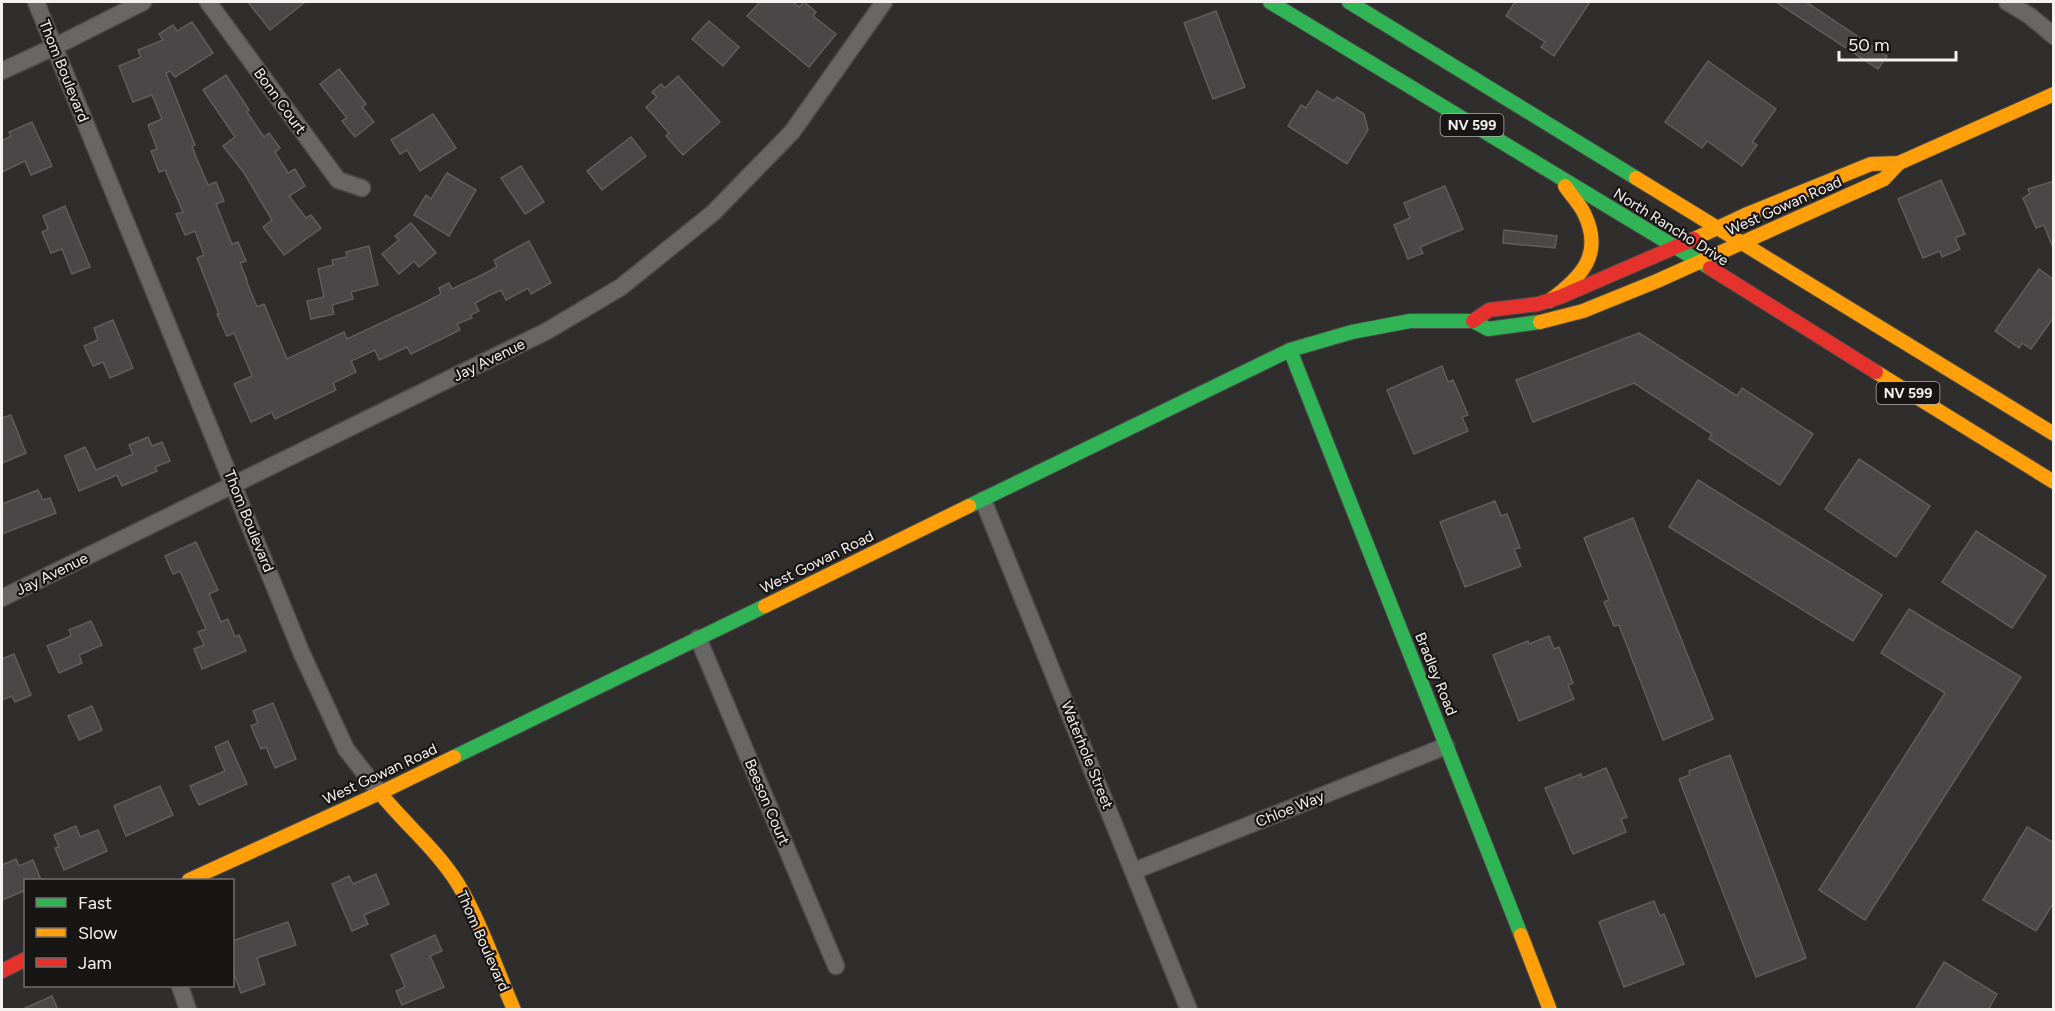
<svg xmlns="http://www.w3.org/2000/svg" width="2055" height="1011" font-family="Figtree,sans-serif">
<rect width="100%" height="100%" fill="#302e2c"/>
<!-- building -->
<g fill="#494747" stroke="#605e5c" stroke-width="1.5">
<path d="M248,2H305L270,30Z"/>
<path d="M760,2H793L799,7L804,2L816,12L813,16L836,34L809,67L747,16Z"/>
<path d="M1515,2H1590L1554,56L1541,47L1545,42L1506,16Z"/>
<path d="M1776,2H1806L1887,56L1878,69Z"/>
<path d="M1216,11L1245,87L1213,99L1184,23Z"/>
<path d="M709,21L739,47L723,66L692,39Z"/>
<path d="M192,22L213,53L175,77L170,71L166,73L195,145L192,146L196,157L208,185L216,182L224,201L216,204L232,244L238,242L246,261L240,263L247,280H246L257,307L264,304L287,359L344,332L347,339L422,304L441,294L439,288L449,283L452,289L482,275L497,267L494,260L529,241L551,283L531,294L528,288L506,300L501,290L488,296L475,303L479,311L470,315L472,318L457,324L460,330L411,354L407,347L379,360L375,350L351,361L356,372L333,383L336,390L275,419L272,412L251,422L234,384L252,376L234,333L227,336L217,314H219L197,258L204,255L195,231L185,235L176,214L183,212L165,170L159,172L151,151L157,149L148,125L162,119L152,95L133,102L119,66L141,57L138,50L163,40L159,34L173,25L177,31Z"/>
<path d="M1708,61L1776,109L1752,142L1757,145L1742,166L1707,141L1702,148L1665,122Z"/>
<path d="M339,69L366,104L362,107L374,122L355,137L342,121L347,118L320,84Z"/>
<path d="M226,75L249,110L247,112L264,137L269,133L280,148L275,152L288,173L295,169L305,186L289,196L306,218L311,215L321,228L284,255L263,227L272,220L244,173L223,146L235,137L203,90Z"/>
<path d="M678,76L720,122L683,155L666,136L669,133L646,107L657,97L652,92L661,84L665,88Z"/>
<path d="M1317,91L1334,101L1337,97L1364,114L1368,130L1347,164L1288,126L1301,105L1306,108Z"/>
<path d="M433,114L456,148L420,171L407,150L400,154L391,140Z"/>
<path d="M32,122L52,166L31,175L25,161L2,172V141L11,136L9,132Z"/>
<path d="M631,137L646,156L602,190L587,171Z"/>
<path d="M521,166L544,202L525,214L501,178Z"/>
<path d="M447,173L476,190L449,236L414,215L426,195L431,199Z"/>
<path d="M1941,180L1965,234L1955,238L1960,249L1942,257L1940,251L1923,258L1898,199Z"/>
<path d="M2054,181V247L2053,248L2044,225L2036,228L2023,198L2030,194L2028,189Z"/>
<path d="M1445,186L1463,229L1420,247L1423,253L1408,259L1394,225L1410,218L1404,203Z"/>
<path d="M65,206L90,267L72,274L62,249L51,253L42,232L48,229L43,216Z"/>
<path d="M411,223L436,253L419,267L414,261L399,274L382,254L399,240L395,236Z"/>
<path d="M1504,230L1557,236L1555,248L1503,243Z"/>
<path d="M369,246L378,285L351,292L353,299L332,305L334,314L311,319L307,301L324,297L318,269L333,265L332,260L347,257L346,252Z"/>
<path d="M2039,269L2054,280V317L2031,349L2022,343L2019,348L1995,331Z"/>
<path d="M113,320L133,368L110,378L103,362L93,366L84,346L98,340L94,328Z"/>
<path d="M1639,333L1737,396L1742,388L1813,434L1780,485L1709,439L1712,434L1634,383L1533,422L1516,380Z"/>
<path d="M1442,366L1448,382L1453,380L1468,415L1462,417L1468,431L1414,454L1387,390Z"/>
<path d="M11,415L26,453L2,463V418Z"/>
<path d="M148,437L152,446L162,442L170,461L155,467L157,471L122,486L117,475L79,491L65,456L85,447L96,470L133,454L129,445Z"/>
<path d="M1859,459L1930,506L1896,557L1825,509Z"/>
<path d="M1698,480L1882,595L1853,641L1669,527Z"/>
<path d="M38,490L43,500L50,498L56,513L2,534V504Z"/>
<path d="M1495,501L1501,516L1507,514L1520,548L1514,549L1521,566L1465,587L1440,522Z"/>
<path d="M1633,518L1713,719L1663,740L1619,625L1614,626L1604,602L1609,600L1584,538Z"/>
<path d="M1976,531L2046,576L2012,628L1942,582Z"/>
<path d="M196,542L218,590L209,594L221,622L228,619L235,637L239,635L246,651L202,669L194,649L204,645L198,632L206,629L180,571L173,574L165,556Z"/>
<path d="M1909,609L2021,677L1865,920L1819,890L1945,693L1881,653Z"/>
<path d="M91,621L102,645L79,655L82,663L59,673L47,646L71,636L69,630Z"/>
<path d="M1549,636L1554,649L1559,647L1573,683L1568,685L1574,699L1519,721L1493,655L1528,641L1529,644Z"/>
<path d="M14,654L31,695L15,702L12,696L2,700V659Z"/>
<path d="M273,703L296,759L275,768L266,747L261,749L251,726L258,723L253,711Z"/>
<path d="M92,706L102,730L79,740L68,716Z"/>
<path d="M228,741L247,784L199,805L190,786L225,771L215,747Z"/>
<path d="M1730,755L1806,958L1756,977L1679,779L1690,775L1689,771Z"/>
<path d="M1606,768L1627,817L1621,819L1626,832L1573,854L1545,788L1581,774L1582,778Z"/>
<path d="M160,786L173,815L126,836L114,806Z"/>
<path d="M76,826L80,837L98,830L107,851L64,870L55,848L59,847L54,835Z"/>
<path d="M2027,827L2054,843V902L2036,931L1983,900Z"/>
<path d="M16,859L19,866L33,860L41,880H26V890L2,900V865Z"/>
<path d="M376,874L389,904L364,915L368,924L352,931L332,884L349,876L353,884Z"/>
<path d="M1654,901L1660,916L1664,914L1684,964L1624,987L1599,922Z"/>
<path d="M288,922L296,945L257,958L265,984L241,993L232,968V941Z"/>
<path d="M435,935L442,951L430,956L444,987L402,1005L396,991L405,987L391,955Z"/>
<path d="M1944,962L1997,994L1988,1010H1915Z"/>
<path d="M52,996L58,1010H21Z"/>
</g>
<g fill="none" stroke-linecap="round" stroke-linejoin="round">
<defs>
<g id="street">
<path d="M36,2L302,654L346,749L380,793"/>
<path d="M208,2L338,180L362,188"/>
<path d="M2007,2L2030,16L2054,36"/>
<path d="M2,71L54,47L143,2"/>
<path d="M983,500L1189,1010"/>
<path d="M2,598L547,331L621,287L713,213L792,132L884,2"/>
<path d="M698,638L836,966"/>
<path d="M1134,871L1446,746"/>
<path d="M180,986L188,1010"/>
</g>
<g id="fast">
<path d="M1270,2L1710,268"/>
<path d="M1349,2L1636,178"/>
<path d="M1290,350L1521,935"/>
<path d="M969,506L1290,350L1352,332L1410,321H1473L1488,329L1540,322"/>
<path d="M454,757L765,606"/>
</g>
<g id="slow">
<path d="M1636,178L2054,434"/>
<path d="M1694,239L1745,215L1871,164L1899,163L2054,94"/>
<path d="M1549,301C1582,277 1604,254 1584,213C1579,203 1571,195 1565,186"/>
<path d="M1540,322L1583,311L1657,281L1884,179L1899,163"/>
<path d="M1876,372L2054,482"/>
<path d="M765,606L969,506"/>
<path d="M380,793C405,824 437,850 458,884C481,923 496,968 514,1010"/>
<path d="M189,880L380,793L454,757"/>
<path d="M1521,935L1550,1010"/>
</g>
<g id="jam">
<path d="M1710,268L1876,372"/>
<path d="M1473,321L1489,310L1538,304L1560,297L1694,239"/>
<path d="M2,971L26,959"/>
</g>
</defs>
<!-- street casing -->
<use href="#street" stroke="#4c4b49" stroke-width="19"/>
<!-- fast casing -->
<use href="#fast" stroke="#4c4b49" stroke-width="16"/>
<!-- slow casing -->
<use href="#slow" stroke="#4c4b49" stroke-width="16"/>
<!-- jam casing -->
<use href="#jam" stroke="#4c4b49" stroke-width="16"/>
<!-- street -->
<use href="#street" stroke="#686766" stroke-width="16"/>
<!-- fast -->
<use href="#fast" stroke="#30b455" stroke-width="14"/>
<!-- slow -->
<use href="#slow" stroke="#ff9f0a" stroke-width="14"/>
<!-- jam -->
<use href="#jam" stroke="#e5322d" stroke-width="14"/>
</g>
<g text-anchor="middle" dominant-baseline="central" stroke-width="4.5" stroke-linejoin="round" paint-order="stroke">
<!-- shield labels -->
<g fill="#181615" stroke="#b2afae" stroke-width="1.5">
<rect x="1440.5" y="114" width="63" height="22" rx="4.5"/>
<rect x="1876.5" y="382" width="63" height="22" rx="4.5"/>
</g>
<g font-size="14" font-weight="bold" fill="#f4f1f0">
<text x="1472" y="125">NV 599</text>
<text x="1908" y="393">NV 599</text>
</g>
<!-- street labels -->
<g font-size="15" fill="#f4f1f0" stroke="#181615">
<text transform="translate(64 71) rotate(68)">Thom Boulevard</text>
<text transform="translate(280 101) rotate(54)">Bonn Court</text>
<text transform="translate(1784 206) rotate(-24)">West Gowan Road</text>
<text transform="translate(1671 227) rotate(32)">North Rancho Drive</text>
<text transform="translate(489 360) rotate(-26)">Jay Avenue</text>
<text transform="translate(249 521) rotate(68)">Thom Boulevard</text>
<text transform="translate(817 562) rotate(-26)">West Gowan Road</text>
<text transform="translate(52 574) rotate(-26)">Jay Avenue</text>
<text transform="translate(1436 674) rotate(68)">Bradley Road</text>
<text transform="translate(1087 755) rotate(68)">Waterhole Street</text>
<text transform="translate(380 774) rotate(-25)">West Gowan Road</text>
<text transform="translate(767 802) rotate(67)">Beeson Court</text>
<text transform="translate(1290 809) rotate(-22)">Chloe Way</text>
<text transform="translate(483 941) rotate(66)">Thom Boulevard</text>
</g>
</g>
<!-- border -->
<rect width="2055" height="1011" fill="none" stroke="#f4f1f0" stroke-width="6"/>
<!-- legend -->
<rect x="24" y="879" width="210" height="108" fill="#181615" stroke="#706e6d" stroke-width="1.5"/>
<rect x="36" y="898" width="30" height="9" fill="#30b455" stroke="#706e6d" stroke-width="1.5"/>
<text x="78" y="909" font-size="18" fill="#f4f1f0">Fast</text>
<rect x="36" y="928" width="30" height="9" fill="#ff9f0a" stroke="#706e6d" stroke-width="1.5"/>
<text x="78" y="939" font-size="18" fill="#f4f1f0">Slow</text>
<rect x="36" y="958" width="30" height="9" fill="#e5322d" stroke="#706e6d" stroke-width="1.5"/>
<text x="78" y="969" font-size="18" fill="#f4f1f0">Jam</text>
<!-- scale -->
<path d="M1839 51v9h117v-9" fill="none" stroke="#f4f1f0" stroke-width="3"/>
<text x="1848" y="51" font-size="18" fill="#f4f1f0" stroke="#181615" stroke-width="4.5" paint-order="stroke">50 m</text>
</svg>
